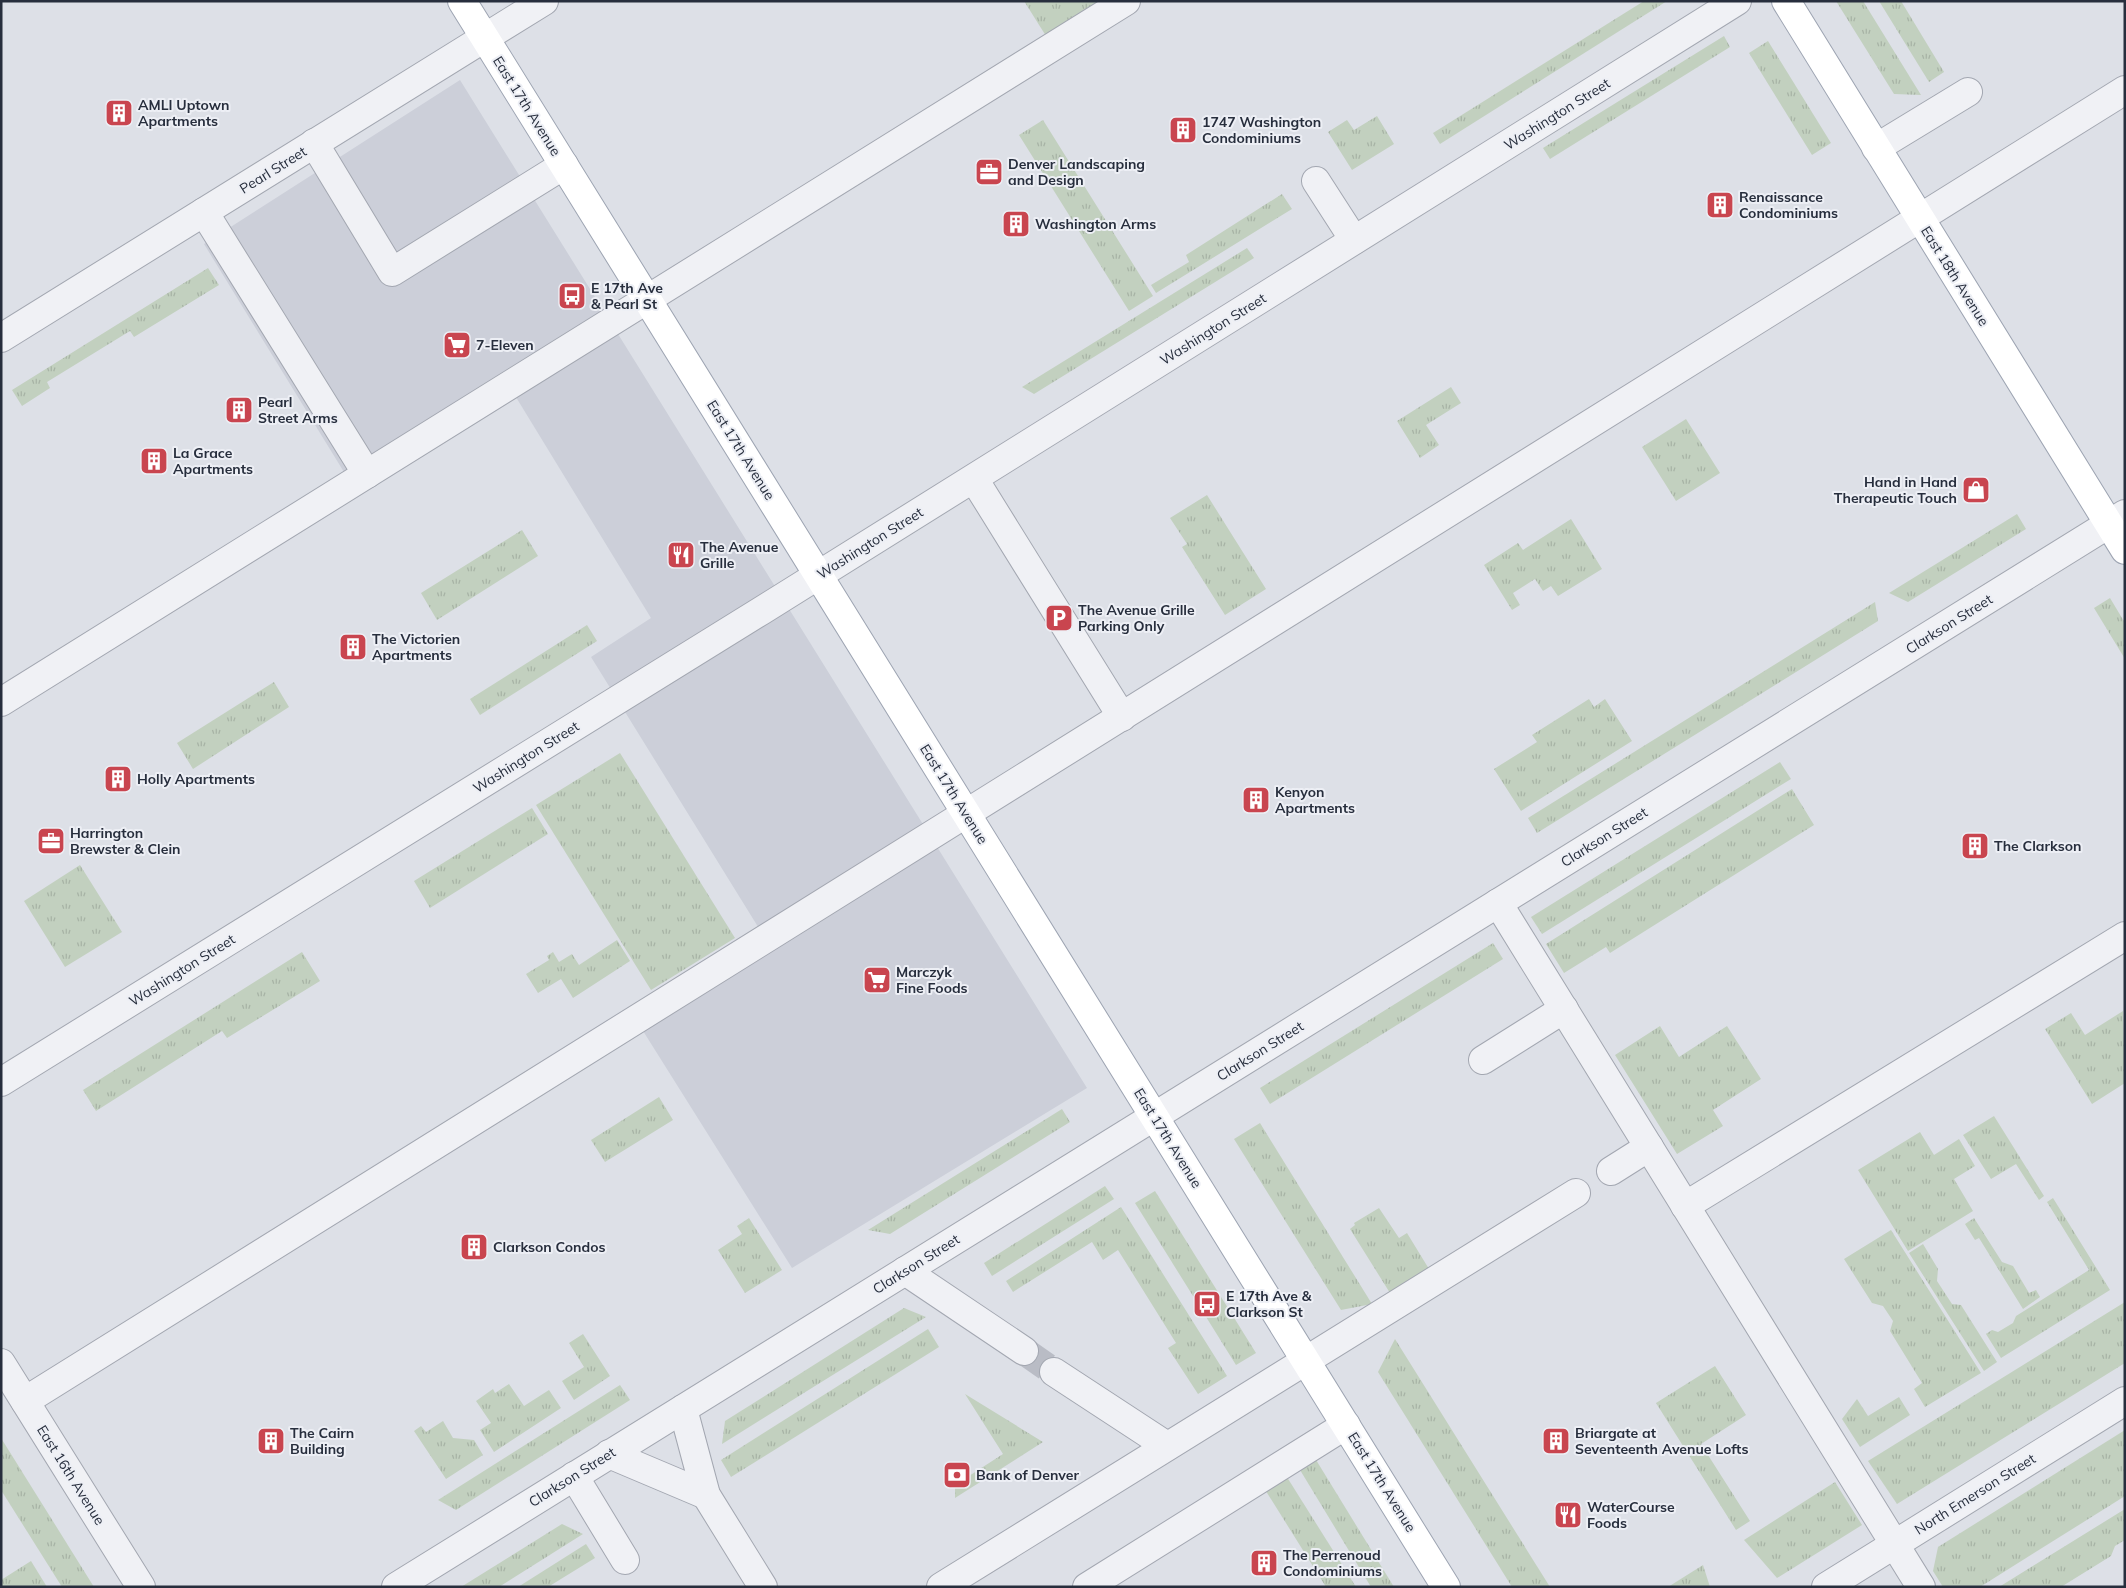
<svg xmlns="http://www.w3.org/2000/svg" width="2126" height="1588" font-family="Mulish,sans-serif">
<defs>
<pattern id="grass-tufts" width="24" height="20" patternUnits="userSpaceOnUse" patternTransform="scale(1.25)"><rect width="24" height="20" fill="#c2d0bf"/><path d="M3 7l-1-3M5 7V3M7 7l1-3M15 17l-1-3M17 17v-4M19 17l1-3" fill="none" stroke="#a7b3a5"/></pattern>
</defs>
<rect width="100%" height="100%" fill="#dde0e7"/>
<!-- built -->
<path fill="#cccfd9" d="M460,80L1087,1088L792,1268L633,1015L765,938L591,657L651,618L511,389L355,490L204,244Z"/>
<!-- grass -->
<g fill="url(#grass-tufts)">
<path d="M1024,1H1102L1046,36Z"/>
<path d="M1644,1H1667L1440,144L1433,133Z"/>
<path d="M1836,1H1863L1921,95L1894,94Z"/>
<path d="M1879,1H1901L1944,72L1929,82Z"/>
<path d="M1724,36L1730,47L1550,159L1543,148Z"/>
<path d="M1768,41L1831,143L1812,155L1749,53Z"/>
<path d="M1377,116L1394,144L1352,170L1328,132L1347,120L1354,130Z"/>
<path d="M1043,120L1153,296L1129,311L1019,135Z"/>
<path d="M1282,194L1292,209L1156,293L1151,285L1189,262L1186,255Z"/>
<path d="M1247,248L1254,258L1034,394L1022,387Z"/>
<path d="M208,268L219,285L134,337L130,331L47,382L50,388L22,406L12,390Z"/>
<path d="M1451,387L1461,403L1426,425L1439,445L1420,458L1397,421Z"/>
<path d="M1686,419L1720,473L1676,501L1642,447Z"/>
<path d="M1207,495L1266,589L1225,615L1182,547L1187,544L1170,518Z"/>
<path d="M2017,514L2026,529L1908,602L1889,593Z"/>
<path d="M1571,519L1602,569L1558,596L1551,586L1543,591L1535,579L1513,593L1520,605L1512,610L1484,565L1518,543L1523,550Z"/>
<path d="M522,530L538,556L437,620L421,593Z"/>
<path d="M2110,598L2125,623V659L2094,608Z"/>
<path d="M1875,602L1878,621L1537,833L1528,818Z"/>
<path d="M587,625L597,641L480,715L470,699Z"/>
<path d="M274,682L289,707L193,769L177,743Z"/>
<path d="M1589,699L1594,707L1605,699L1632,741L1521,811L1494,769L1537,742L1532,735Z"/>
<path d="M620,753L735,938L651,990L536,805Z"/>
<path d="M1780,762L1791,779L1542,934L1531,917Z"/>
<path d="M1792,789L1814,825L1610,953L1606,947L1564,973L1546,944Z"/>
<path d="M532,808L548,834L430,908L414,881Z"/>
<path d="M80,865L122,932L65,967L24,901Z"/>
<path d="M617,940L630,961L573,998L561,979L538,993L526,974L549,960L547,956L553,952L559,962L572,954L579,965Z"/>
<path d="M1493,943L1503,959L1270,1104L1260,1088Z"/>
<path d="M302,952L320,981L227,1038L222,1031L96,1111L83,1090Z"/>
<path d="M2123,1011L2125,1083L2092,1104L2045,1029L2071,1013L2085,1035Z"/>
<path d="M1660,1026L1679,1057L1727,1026L1761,1079L1713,1110L1723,1126L1677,1154L1615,1055Z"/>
<path d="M659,1097L673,1120L605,1162L591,1140Z"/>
<path d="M1062,1109L1070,1122L890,1234L868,1230Z"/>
<path d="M1994,1116L2044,1196L2039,1200L2016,1164L1991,1179L1963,1135Z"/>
<path d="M1260,1123L1372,1304L1341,1310L1234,1139Z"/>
<path d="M1920,1132L1934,1155L1959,1139L1975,1166L1954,1179L1973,1211L1908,1251L1858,1170Z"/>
<path d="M1105,1186L1114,1199L992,1276L984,1263Z"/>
<path d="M1155,1191L1256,1353L1236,1365L1135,1203Z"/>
<path d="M2053,1198L2110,1290L2001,1358L1986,1334L1992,1330L1998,1332L2013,1323L2016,1316L2089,1270L2047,1202Z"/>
<path d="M1121,1207L1227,1376L1198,1394L1168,1348L1176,1343L1118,1250L1103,1260L1092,1242L1013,1292L1006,1281Z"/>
<path d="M1379,1208L1399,1238L1407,1233L1429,1269L1390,1293L1350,1229L1355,1225L1354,1223Z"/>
<path d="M749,1218L782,1270L745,1293L718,1250L742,1234L737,1226Z"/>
<path d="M1974,1218L2002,1262L2013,1266L2029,1293L2036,1290L2040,1297L2023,1309L1979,1238L1975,1240L1965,1224Z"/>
<path d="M1891,1230L1981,1373L1925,1407L1914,1389L1922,1383L1890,1331L1893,1321L1883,1306L1872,1303L1844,1259Z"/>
<path d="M1923,1244L1938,1269L1937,1281L1952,1304L1961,1305L1997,1362L1984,1371L1909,1253Z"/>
<path d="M2125,1302V1363L1897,1504L1868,1461Z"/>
<path d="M904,1308L926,1317L722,1444L725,1421Z"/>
<path d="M928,1329L939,1347L731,1477L721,1460Z"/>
<path d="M583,1334L610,1376L574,1400L562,1381L584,1367L569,1343Z"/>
<path d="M1395,1339L1550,1587H1512L1378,1372Z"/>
<path d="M1715,1366L1746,1415L1701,1444L1750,1521L1736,1530L1656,1403Z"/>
<path d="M509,1384L524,1406L549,1390L561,1408L494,1452L480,1430L491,1423L476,1401L493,1389L495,1393Z"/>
<path d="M620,1385L630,1400L456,1510L438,1500Z"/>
<path d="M965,1394L1043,1442L955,1498V1485L1003,1454Z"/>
<path d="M1899,1397L1910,1415L1860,1447L1842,1419L1857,1399L1868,1416Z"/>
<path d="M443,1421L453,1438L474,1440L483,1455L446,1479L414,1431L421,1426L426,1432Z"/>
<path d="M2125,1430V1496L1980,1587H1943L1933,1571L1938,1547Z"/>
<path d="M1,1438L94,1587H62L1,1490Z"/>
<path d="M1313,1455L1394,1587H1371L1297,1465Z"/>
<path d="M1285,1474L1356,1587H1326L1264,1488Z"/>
<path d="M1835,1482L1862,1525L1777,1578L1744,1540Z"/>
<path d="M2125,1509V1540L2115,1546L2111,1556L2061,1587H1999Z"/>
<path d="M562,1524L583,1534L499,1587H461Z"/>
<path d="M586,1544L595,1558L548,1587H518Z"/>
<path d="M31,1561L47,1587H1V1580Z"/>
<path d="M1703,1565L1710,1587H1668Z"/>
</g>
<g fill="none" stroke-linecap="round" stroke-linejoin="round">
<!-- minor-tunnel -->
<path stroke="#b9bcc5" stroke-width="28" stroke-dasharray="28 14" stroke-linecap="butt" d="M1024,1351L1054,1372"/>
<defs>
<g id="minor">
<path d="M314,143L392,272L564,165"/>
<path d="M1876,148L1968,92"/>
<path d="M1316,181L1354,240"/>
<path d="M204,212L367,474"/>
<path d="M1,338L544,1"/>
<path d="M974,479L1122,717"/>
<path d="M1,702L1126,1"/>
<path d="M1498,903L1921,1587"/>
<path d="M1483,1060L1564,1009"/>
<path d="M1,1082L761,611L1737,1"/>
<path d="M1611,1171L1649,1147"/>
<path d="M1685,1206L2125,936"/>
<path d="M905,1271L1024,1351"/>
<path d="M1,1363L141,1587"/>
<path d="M1054,1372L1167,1446"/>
<path d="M25,1401L2125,90"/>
<path d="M683,1409L706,1495L763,1587"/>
<path d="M609,1454L706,1495"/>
<path d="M574,1476L625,1560"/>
<path d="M396,1587L2125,514"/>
<path d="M941,1587L1576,1193"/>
<path d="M1087,1587L1346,1425"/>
<path d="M1826,1587L2125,1401"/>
</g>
<g id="major">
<path d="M462,1L1446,1587"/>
<path d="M1786,1L2125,550"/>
</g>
</defs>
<!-- minor casing -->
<use href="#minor" stroke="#a3a7b1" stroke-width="30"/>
<!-- major casing -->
<use href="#major" stroke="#9da4b2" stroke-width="30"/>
<!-- minor -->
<use href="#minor" stroke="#f0f1f5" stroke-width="28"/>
<!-- major -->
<use href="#major" stroke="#fff" stroke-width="28"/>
</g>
<!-- icons -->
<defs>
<symbol id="building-square" viewBox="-11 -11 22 22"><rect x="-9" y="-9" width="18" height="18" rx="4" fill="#c9454f" stroke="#edeff5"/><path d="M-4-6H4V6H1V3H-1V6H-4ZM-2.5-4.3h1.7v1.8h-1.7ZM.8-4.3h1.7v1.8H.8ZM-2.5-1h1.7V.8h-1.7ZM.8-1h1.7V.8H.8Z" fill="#fff"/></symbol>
<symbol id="office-square" viewBox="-11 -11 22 22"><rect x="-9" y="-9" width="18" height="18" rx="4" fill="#c9454f" stroke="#edeff5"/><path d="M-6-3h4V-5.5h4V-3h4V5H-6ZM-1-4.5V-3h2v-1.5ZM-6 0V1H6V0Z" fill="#fff"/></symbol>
<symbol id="bus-square" viewBox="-11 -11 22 22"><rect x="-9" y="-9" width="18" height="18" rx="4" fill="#c9454f" stroke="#edeff5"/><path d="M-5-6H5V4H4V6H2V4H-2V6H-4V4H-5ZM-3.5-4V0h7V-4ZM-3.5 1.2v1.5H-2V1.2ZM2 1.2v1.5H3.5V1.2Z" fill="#fff"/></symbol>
<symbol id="supermarket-square" viewBox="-11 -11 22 22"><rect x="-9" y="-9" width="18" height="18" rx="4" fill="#c9454f" stroke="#edeff5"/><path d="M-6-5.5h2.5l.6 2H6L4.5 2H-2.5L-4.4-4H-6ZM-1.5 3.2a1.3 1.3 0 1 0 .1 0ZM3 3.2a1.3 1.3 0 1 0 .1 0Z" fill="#fff"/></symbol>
<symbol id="shop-square" viewBox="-11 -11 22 22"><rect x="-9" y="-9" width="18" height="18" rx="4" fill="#c9454f" stroke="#edeff5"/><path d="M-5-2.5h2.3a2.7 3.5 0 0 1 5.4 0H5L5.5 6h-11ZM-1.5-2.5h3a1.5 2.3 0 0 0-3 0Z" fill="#fff"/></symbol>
<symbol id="restaurant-square" viewBox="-11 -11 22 22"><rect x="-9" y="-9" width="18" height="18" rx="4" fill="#c9454f" stroke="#edeff5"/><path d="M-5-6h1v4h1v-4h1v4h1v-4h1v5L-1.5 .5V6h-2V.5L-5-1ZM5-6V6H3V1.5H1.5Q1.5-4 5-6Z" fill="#fff"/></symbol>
<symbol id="parking-square" viewBox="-11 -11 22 22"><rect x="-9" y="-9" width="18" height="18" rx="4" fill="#c9454f" stroke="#edeff5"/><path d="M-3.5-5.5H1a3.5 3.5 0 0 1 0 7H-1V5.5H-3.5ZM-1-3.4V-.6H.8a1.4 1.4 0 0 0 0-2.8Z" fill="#fff"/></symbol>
<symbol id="bank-square" viewBox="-11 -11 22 22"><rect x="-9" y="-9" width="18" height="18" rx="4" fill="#c9454f" stroke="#edeff5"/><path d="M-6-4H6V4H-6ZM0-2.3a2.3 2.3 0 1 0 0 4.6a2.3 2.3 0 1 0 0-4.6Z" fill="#fff"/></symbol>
</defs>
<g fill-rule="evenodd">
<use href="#building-square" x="103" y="97" width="32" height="32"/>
<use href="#building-square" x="1167" y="114" width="32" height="32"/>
<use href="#office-square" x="973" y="156" width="32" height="32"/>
<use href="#building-square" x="1704" y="189" width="32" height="32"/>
<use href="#building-square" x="1000" y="208" width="32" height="32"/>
<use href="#bus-square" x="556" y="280" width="32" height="32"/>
<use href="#supermarket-square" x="441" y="329" width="32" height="32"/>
<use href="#building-square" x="223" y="394" width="32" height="32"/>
<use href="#building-square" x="138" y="445" width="32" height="32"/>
<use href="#shop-square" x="1960" y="474" width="32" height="32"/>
<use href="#restaurant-square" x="665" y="539" width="32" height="32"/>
<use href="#parking-square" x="1043" y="602" width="32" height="32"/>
<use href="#building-square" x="337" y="631" width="32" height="32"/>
<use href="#building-square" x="102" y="763" width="32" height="32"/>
<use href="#building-square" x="1240" y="784" width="32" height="32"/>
<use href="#office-square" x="35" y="825" width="32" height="32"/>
<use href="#building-square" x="1959" y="830" width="32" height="32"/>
<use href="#supermarket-square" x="861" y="964" width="32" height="32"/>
<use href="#building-square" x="458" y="1231" width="32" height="32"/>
<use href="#bus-square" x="1191" y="1288" width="32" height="32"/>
<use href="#building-square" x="255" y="1425" width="32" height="32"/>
<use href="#building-square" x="1540" y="1425" width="32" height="32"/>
<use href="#bank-square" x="941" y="1459" width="32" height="32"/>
<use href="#restaurant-square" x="1552" y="1499" width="32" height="32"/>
<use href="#building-square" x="1248" y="1547" width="32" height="32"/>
</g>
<g text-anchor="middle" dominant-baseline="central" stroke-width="4" stroke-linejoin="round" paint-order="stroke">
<!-- poi labels -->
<g font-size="14" font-weight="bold" fill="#272e3d" stroke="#edeff5" text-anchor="start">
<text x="138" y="105">AMLI Uptown<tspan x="138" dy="16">Apartments</tspan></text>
<text x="1202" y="122">1747 Washington<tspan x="1202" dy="16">Condominiums</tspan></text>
<text x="1008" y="164">Denver Landscaping<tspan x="1008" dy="16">and Design</tspan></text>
<text x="1739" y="197">Renaissance<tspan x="1739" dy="16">Condominiums</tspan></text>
<text x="1035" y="224">Washington Arms</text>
<text x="591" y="288">E 17th Ave<tspan x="591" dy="16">&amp; Pearl St</tspan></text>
<text x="476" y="345">7-Eleven</text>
<text x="258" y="402">Pearl<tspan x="258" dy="16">Street Arms</tspan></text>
<text x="173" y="453">La Grace<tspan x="173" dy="16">Apartments</tspan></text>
<text x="1957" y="482" text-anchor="end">Hand in Hand<tspan x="1957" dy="16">Therapeutic Touch</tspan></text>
<text x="700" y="547">The Avenue<tspan x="700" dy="16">Grille</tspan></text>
<text x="1078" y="610">The Avenue Grille<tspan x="1078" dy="16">Parking Only</tspan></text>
<text x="372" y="639">The Victorien<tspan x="372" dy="16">Apartments</tspan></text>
<text x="137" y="779">Holly Apartments</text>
<text x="1275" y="792">Kenyon<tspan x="1275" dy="16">Apartments</tspan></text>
<text x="70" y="833">Harrington<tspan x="70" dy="16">Brewster &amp; Clein</tspan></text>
<text x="1994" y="846">The Clarkson</text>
<text x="896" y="972">Marczyk<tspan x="896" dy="16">Fine Foods</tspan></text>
<text x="493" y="1247">Clarkson Condos</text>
<text x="1226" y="1296">E 17th Ave &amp;<tspan x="1226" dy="16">Clarkson St</tspan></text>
<text x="290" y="1433">The Cairn<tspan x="290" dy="16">Building</tspan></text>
<text x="1575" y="1433">Briargate at<tspan x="1575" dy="16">Seventeenth Avenue Lofts</tspan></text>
<text x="976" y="1475">Bank of Denver</text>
<text x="1587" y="1507">WaterCourse<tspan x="1587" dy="16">Foods</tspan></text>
<text x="1283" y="1555">The Perrenoud<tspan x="1283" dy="16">Condominiums</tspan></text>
</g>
<!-- street labels -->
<g font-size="14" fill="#272e3d" stroke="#edeff5">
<text transform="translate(527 106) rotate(58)">East 17th Avenue</text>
<text transform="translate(1557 114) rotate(-32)">Washington Street</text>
<text transform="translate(273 170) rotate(-32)">Pearl Street</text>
<text transform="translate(1955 276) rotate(58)">East 18th Avenue</text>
<text transform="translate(1213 329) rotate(-32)">Washington Street</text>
<text transform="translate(741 450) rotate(58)">East 17th Avenue</text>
<text transform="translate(870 543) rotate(-32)">Washington Street</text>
<text transform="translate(1949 624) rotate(-32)">Clarkson Street</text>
<text transform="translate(526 757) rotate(-32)">Washington Street</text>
<text transform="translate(954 794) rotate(58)">East 17th Avenue</text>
<text transform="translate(1604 837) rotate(-32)">Clarkson Street</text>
<text transform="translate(182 970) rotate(-32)">Washington Street</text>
<text transform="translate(1260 1051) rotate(-32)">Clarkson Street</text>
<text transform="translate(1168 1138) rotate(58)">East 17th Avenue</text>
<text transform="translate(916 1264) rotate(-32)">Clarkson Street</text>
<text transform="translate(71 1475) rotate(58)">East 16th Avenue</text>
<text transform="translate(572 1477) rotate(-32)">Clarkson Street</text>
<text transform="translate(1382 1482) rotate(58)">East 17th Avenue</text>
<text transform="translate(1975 1494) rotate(-32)">North Emerson Street</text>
</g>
</g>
<!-- border -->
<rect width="2126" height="1588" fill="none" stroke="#272e3d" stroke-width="5"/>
</svg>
